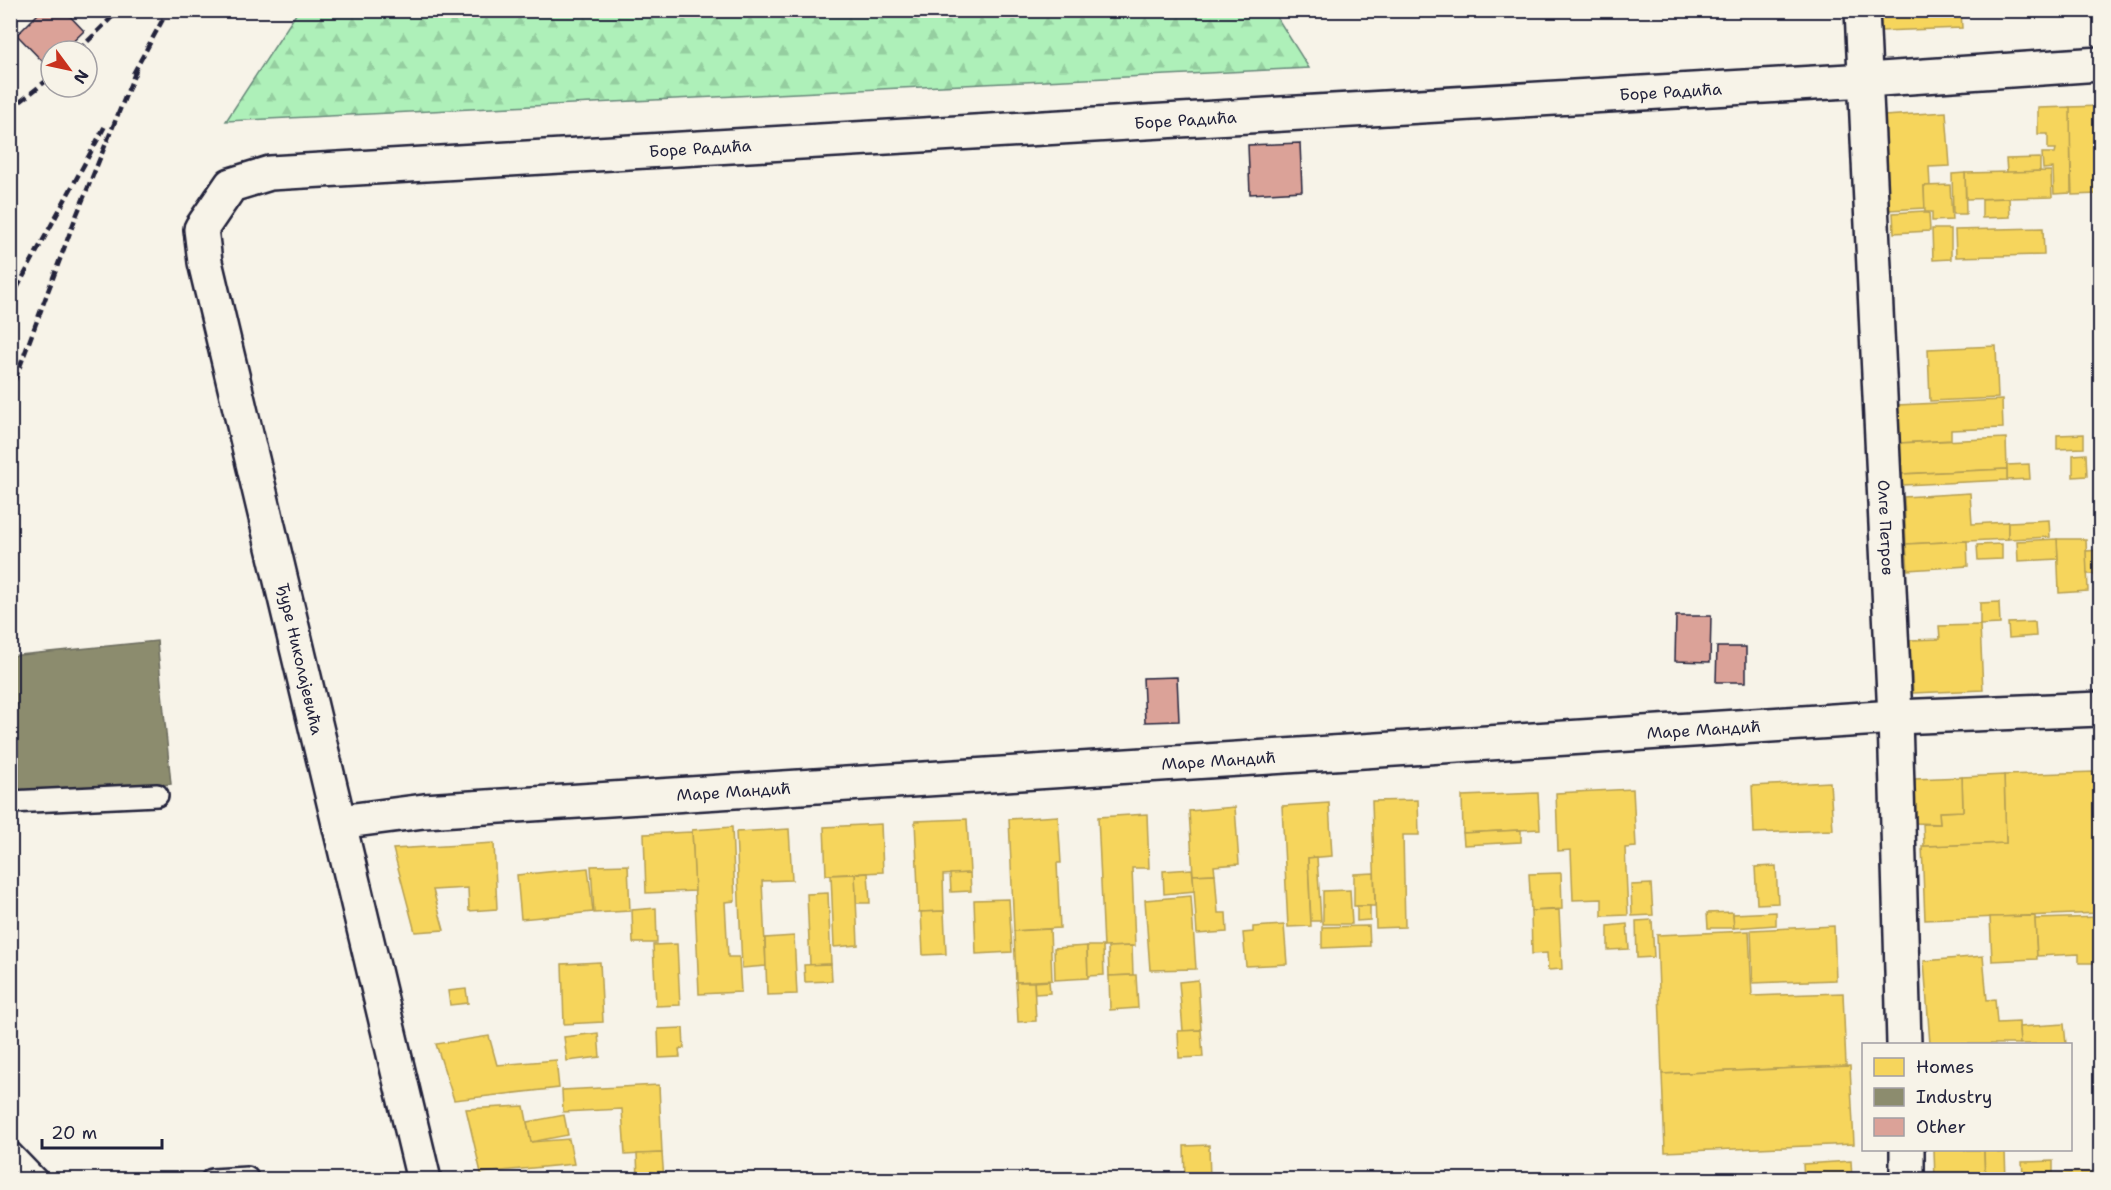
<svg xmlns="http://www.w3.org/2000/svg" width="2111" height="1190" font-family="'Shantell Sans',sans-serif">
<defs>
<pattern id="forest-firs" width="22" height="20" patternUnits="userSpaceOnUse" patternTransform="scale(1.5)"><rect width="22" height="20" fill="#aef0b9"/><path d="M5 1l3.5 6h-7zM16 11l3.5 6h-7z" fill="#95cea0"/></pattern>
</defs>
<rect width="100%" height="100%" fill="#f7f3e8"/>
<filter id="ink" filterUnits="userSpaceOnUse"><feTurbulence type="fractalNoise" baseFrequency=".0167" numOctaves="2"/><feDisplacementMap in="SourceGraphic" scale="12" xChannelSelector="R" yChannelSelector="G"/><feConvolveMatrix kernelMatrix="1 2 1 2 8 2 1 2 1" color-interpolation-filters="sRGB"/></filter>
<g filter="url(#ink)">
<!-- forest -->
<path fill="url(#forest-firs)" stroke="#68897a" stroke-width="1.5" d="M298,11H1273L1309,68L226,121Z"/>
<!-- homes -->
<g fill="#f6d55c" stroke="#b69f52" stroke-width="1.5">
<path d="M1880,10H1961L1962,28L1881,31Z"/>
<path d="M2100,106V173L2098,174V194L2072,195L2069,107Z"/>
<path d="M2070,107L2071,193L2054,194L2053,168L2043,169L2042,153H2055L2056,149H2048V134H2038V108Z"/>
<path d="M1946,112L1950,166L1929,167L1930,186H1924L1925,208L1889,210L1884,116Z"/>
<path d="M2040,158V171L2007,173L2006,159Z"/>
<path d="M2051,171L2052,197L1966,199L1965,173Z"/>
<path d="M1965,173L1966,214H1953L1952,174Z"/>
<path d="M1950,185L1952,220L1932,221V212H1925L1924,186Z"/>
<path d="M2009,198L2010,217L1982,218V199Z"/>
<path d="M1924,211V213H1929L1930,231L1894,233L1893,213Z"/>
<path d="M2043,228L2044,255L1956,257L1955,230Z"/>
<path d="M1932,229H1951V259L1933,260Z"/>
<path d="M1996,346L1998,398L1930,401L1928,349Z"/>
<path d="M2002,400L2003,428L1951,430V440L1899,443L1897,405Z"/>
<path d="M2084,434V448L2057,449V435Z"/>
<path d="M2006,438L2007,469L1900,474L1899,443Z"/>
<path d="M2086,454L2087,476L2073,477V455Z"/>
<path d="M2029,464L2030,479L2007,480V465Z"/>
<path d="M2007,469V480L1903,485L1902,474Z"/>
<path d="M1970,493L1972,524L2008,522V539L1906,544L1904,497Z"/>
<path d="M2049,520L2050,537L2008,539V522Z"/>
<path d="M2057,539H2086L2088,591L2059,593Z"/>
<path d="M2057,539L2058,559L2018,561L2017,541Z"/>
<path d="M1967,541L1968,566L1908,570L1906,544Z"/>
<path d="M2002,544V559L1978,560L1977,545Z"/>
<path d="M2100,550V574H2087L2086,551Z"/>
<path d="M1999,602L2000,624L1980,625V603Z"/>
<path d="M2035,622L2036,636L2009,638L2008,623Z"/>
<path d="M1980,625L1983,690L1913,693L1910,640L1940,639L1939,626Z"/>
<path d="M2095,772L2100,913L1925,920L1922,846L2006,843L2004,775Z"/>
<path d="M2004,775L2006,843L1924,846L1923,824H1940L1939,812L1963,811L1962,777Z"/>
<path d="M1962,777L1963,811L1939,812L1940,824L1916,823L1915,779Z"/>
<path d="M1830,782L1833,830L1754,833L1752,786Z"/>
<path d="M1633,789L1636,847L1625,848L1628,915L1602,916V899L1573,900L1571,850L1558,851L1556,793Z"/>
<path d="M1538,793L1540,829L1463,833L1462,796Z"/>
<path d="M1418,800L1419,835H1403L1405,927L1376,928L1372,801Z"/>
<path d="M1329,803L1332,856L1308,858L1311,926L1288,927L1282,806Z"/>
<path d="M1235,807L1239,864L1214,866L1215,874L1193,875L1189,811Z"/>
<path d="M1147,814L1149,868H1132L1135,946L1104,947L1098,817Z"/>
<path d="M1058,816L1061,863H1057L1060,928L1014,931L1009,819Z"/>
<path d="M967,819L970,873L943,875L944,911L919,912L915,821Z"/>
<path d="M881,824L883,872L826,875L824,827Z"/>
<path d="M732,827L735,901L725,902L728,957H739L741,992L699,994L692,830Z"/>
<path d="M789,829L792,880L762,881L766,966L742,968L736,832Z"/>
<path d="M1521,830V842L1464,845L1463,833Z"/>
<path d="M692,832L695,891L646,893L644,834Z"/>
<path d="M494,843L497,909L469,911L468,888L433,890L444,930L415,932L393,849Z"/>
<path d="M1317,857L1321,921H1311L1308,858Z"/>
<path d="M628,865L630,911L594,913L591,866Z"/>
<path d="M1776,866L1778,903L1757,904L1755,867Z"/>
<path d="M588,868L593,912L521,919L517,875Z"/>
<path d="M1192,869L1195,891L1164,894L1163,871Z"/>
<path d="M868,873L870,903H856L855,874Z"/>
<path d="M970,873L971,891L951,892L950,874Z"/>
<path d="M1374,873L1375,906H1354V874Z"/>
<path d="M1561,873L1562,909L1531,911L1529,874Z"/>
<path d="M855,874L858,945L834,947L831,875Z"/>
<path d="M1215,874L1218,913H1226L1227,932L1197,934L1193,875Z"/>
<path d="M1651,884L1653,915L1632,916L1631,885Z"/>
<path d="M1350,890L1352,924H1323V891Z"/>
<path d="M828,893L831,964L810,965L807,894Z"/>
<path d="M1191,896L1196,969L1150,970L1145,900Z"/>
<path d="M1009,899L1012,952L976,954L974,900Z"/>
<path d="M1357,906H1370V920L1357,921Z"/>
<path d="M656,908L657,943H633L632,910Z"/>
<path d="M1559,910L1562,969L1548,970L1547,953L1532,954L1531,911Z"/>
<path d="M944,911L946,954L923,955L921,912Z"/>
<path d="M1733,912L1734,928H1708L1707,913Z"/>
<path d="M1776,912V925L1734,928L1733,914Z"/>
<path d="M2035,916L2037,959L1992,961L1990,917Z"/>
<path d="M2100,917V963H2079V954L2037,956L2035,919Z"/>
<path d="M1652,920L1654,957L1637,958L1636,921Z"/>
<path d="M1627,924L1629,949L1608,950V926Z"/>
<path d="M1284,925L1287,964L1246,966L1243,933L1253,932V927Z"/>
<path d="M1369,926L1370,946L1322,948V927Z"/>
<path d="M1834,926L1836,980L1753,983L1751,930Z"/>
<path d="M1050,929L1052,980L1016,982L1014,931Z"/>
<path d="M1749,931L1752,996L1843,993L1846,1066L1662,1074L1657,935Z"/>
<path d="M794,936L797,994L767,995L765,938Z"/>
<path d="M677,944L680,1005L656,1006L653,945Z"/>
<path d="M1087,946L1088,978L1055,980L1054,948Z"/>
<path d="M1087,946H1103L1104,975L1088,976Z"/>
<path d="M1132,946L1133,975L1109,976L1108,947Z"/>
<path d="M1983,956L1987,1000L1995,999L1997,1023L2019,1022L2020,1044H1930L1924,961Z"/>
<path d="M600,962L603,1022L564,1024L562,964Z"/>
<path d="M831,964L832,981L805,982L804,965Z"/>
<path d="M1133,975H1136L1138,1008L1110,1010L1109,976Z"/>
<path d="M1198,980L1201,1030L1183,1031L1179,982Z"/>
<path d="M1049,981L1050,993L1035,994L1034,982Z"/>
<path d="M1016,982H1034L1036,1021L1018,1022Z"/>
<path d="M466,989L468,1003L450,1005L448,991Z"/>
<path d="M2064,1024L2066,1044H2020L2019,1027Z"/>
<path d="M683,1028L684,1048L679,1049L680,1057L659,1058L658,1029Z"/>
<path d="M1201,1030L1203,1057L1179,1058L1178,1031Z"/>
<path d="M598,1033L600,1057L567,1061L564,1037Z"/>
<path d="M489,1036L497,1065L556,1060L559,1088L454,1100L436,1044Z"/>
<path d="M1850,1066L1854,1144L1665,1152L1662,1074Z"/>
<path d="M659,1085L662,1153L625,1155L622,1109L563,1112L562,1090Z"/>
<path d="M524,1106L531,1142L569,1139L574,1164L481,1173L466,1109Z"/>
<path d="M564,1115L568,1135L531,1142L527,1122Z"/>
<path d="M1209,1145L1210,1180H1185L1184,1146Z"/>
<path d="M1934,1150H1984L1985,1180H1935Z"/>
<path d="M1984,1150H1998V1153L2005,1152L2006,1180H1985Z"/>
<path d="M662,1153L664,1180H638L637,1154Z"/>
<path d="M1851,1161L1852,1180H1804L1803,1164Z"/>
<path d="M2053,1161V1173L2023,1174L2022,1162Z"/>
<path d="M2095,1172V1180H2023V1174Z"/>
</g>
<!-- industry -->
<path fill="#8c8c6e" stroke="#6c6c5f" stroke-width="1.5" d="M157,641L171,784L10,800V656Z"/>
<!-- building -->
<g fill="#dba298" stroke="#22223b" stroke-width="1.5">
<path d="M42,10H64L84,31L63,51H51V62L47,66L17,35Z"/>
<path d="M1300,143L1302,191L1250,194L1248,145Z"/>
<path d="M1676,616H1711L1710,662L1675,661Z"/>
<path d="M1717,647H1746V682H1716Z"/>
<path d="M1177,677L1179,721L1145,722L1143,678Z"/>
</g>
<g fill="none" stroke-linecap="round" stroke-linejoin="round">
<defs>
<g id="lane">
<path d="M10,802L157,795"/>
<path d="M10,1152L37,1180"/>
<path d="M212,1180L247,1178"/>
</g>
<g id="street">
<path id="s1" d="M1862,10L1895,717L1904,1044"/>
<path id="s2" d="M339,822L424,811L1895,717L2100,709"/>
<path d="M1907,1150V1180"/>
<path id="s3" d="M424,1180L205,262L201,229L231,185L270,173L1866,80L2100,64"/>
</g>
</defs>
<!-- lane casing -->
<use href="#lane" stroke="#22223b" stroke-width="26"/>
<!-- street casing -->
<use href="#street" stroke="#22223b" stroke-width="38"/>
<!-- lane -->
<use href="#lane" stroke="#f7f3e8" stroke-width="21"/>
<!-- street -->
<use href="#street" stroke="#f7f3e8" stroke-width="33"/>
<!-- rail -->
<g stroke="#22223b" stroke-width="4.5" stroke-dasharray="9 4.5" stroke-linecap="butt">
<path d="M78,51L119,10"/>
<path d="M133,74L168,10"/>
<path d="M10,110L51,77"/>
<path d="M10,301L105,126"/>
<path d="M10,393L75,219L137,68"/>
</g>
</g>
</g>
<g text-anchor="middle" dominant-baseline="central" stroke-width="6" stroke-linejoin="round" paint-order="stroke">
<!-- street labels -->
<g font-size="16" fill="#22223b" stroke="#f7f3e8">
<text stroke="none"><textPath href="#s3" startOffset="2474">Боре Радића</textPath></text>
<text stroke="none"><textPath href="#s3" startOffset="1988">Боре Радића</textPath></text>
<text stroke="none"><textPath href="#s3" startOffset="1502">Боре Радића</textPath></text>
<text stroke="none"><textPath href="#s1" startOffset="518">Олге Петров</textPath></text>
<text transform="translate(300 659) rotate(77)">Ђуре Николајевића</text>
<text stroke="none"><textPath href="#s2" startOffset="1368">Маре Мандић</textPath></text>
<text stroke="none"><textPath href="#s2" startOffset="882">Маре Мандић</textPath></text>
<text stroke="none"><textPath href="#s2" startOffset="396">Маре Мандић</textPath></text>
</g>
</g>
<!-- margin -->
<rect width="2111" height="1190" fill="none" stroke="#f7f3e8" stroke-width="36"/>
<rect x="18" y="18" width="2075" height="1154" fill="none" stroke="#22223b" stroke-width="2" filter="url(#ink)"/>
<!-- legend -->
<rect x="1862" y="1043" width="210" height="108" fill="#f7f3e8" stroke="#a29fa3" stroke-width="1.5"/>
<rect x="1874" y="1058" width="30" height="18" fill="#f6d55c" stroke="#a29fa3" stroke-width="1.5"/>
<text x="1916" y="1073" font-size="18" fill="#22223b">Homes</text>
<rect x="1874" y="1088" width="30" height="18" fill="#8c8c6e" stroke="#a29fa3" stroke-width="1.5"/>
<text x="1916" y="1103" font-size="18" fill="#22223b">Industry</text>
<rect x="1874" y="1118" width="30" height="18" fill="#dba298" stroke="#a29fa3" stroke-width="1.5"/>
<text x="1916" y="1133" font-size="18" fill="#22223b">Other</text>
<!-- north arrow -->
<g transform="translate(69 69) rotate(123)"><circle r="28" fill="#f7f3e8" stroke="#a29fa3" stroke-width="1.5"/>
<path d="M0-4.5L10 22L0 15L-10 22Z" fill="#c8321e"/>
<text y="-9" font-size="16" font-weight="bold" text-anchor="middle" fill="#22223b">N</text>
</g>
<!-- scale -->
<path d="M42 1139v9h120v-9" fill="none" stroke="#22223b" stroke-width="3"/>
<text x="51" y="1139" font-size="18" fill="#22223b" stroke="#f7f3e8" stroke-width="4.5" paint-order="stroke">20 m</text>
</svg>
